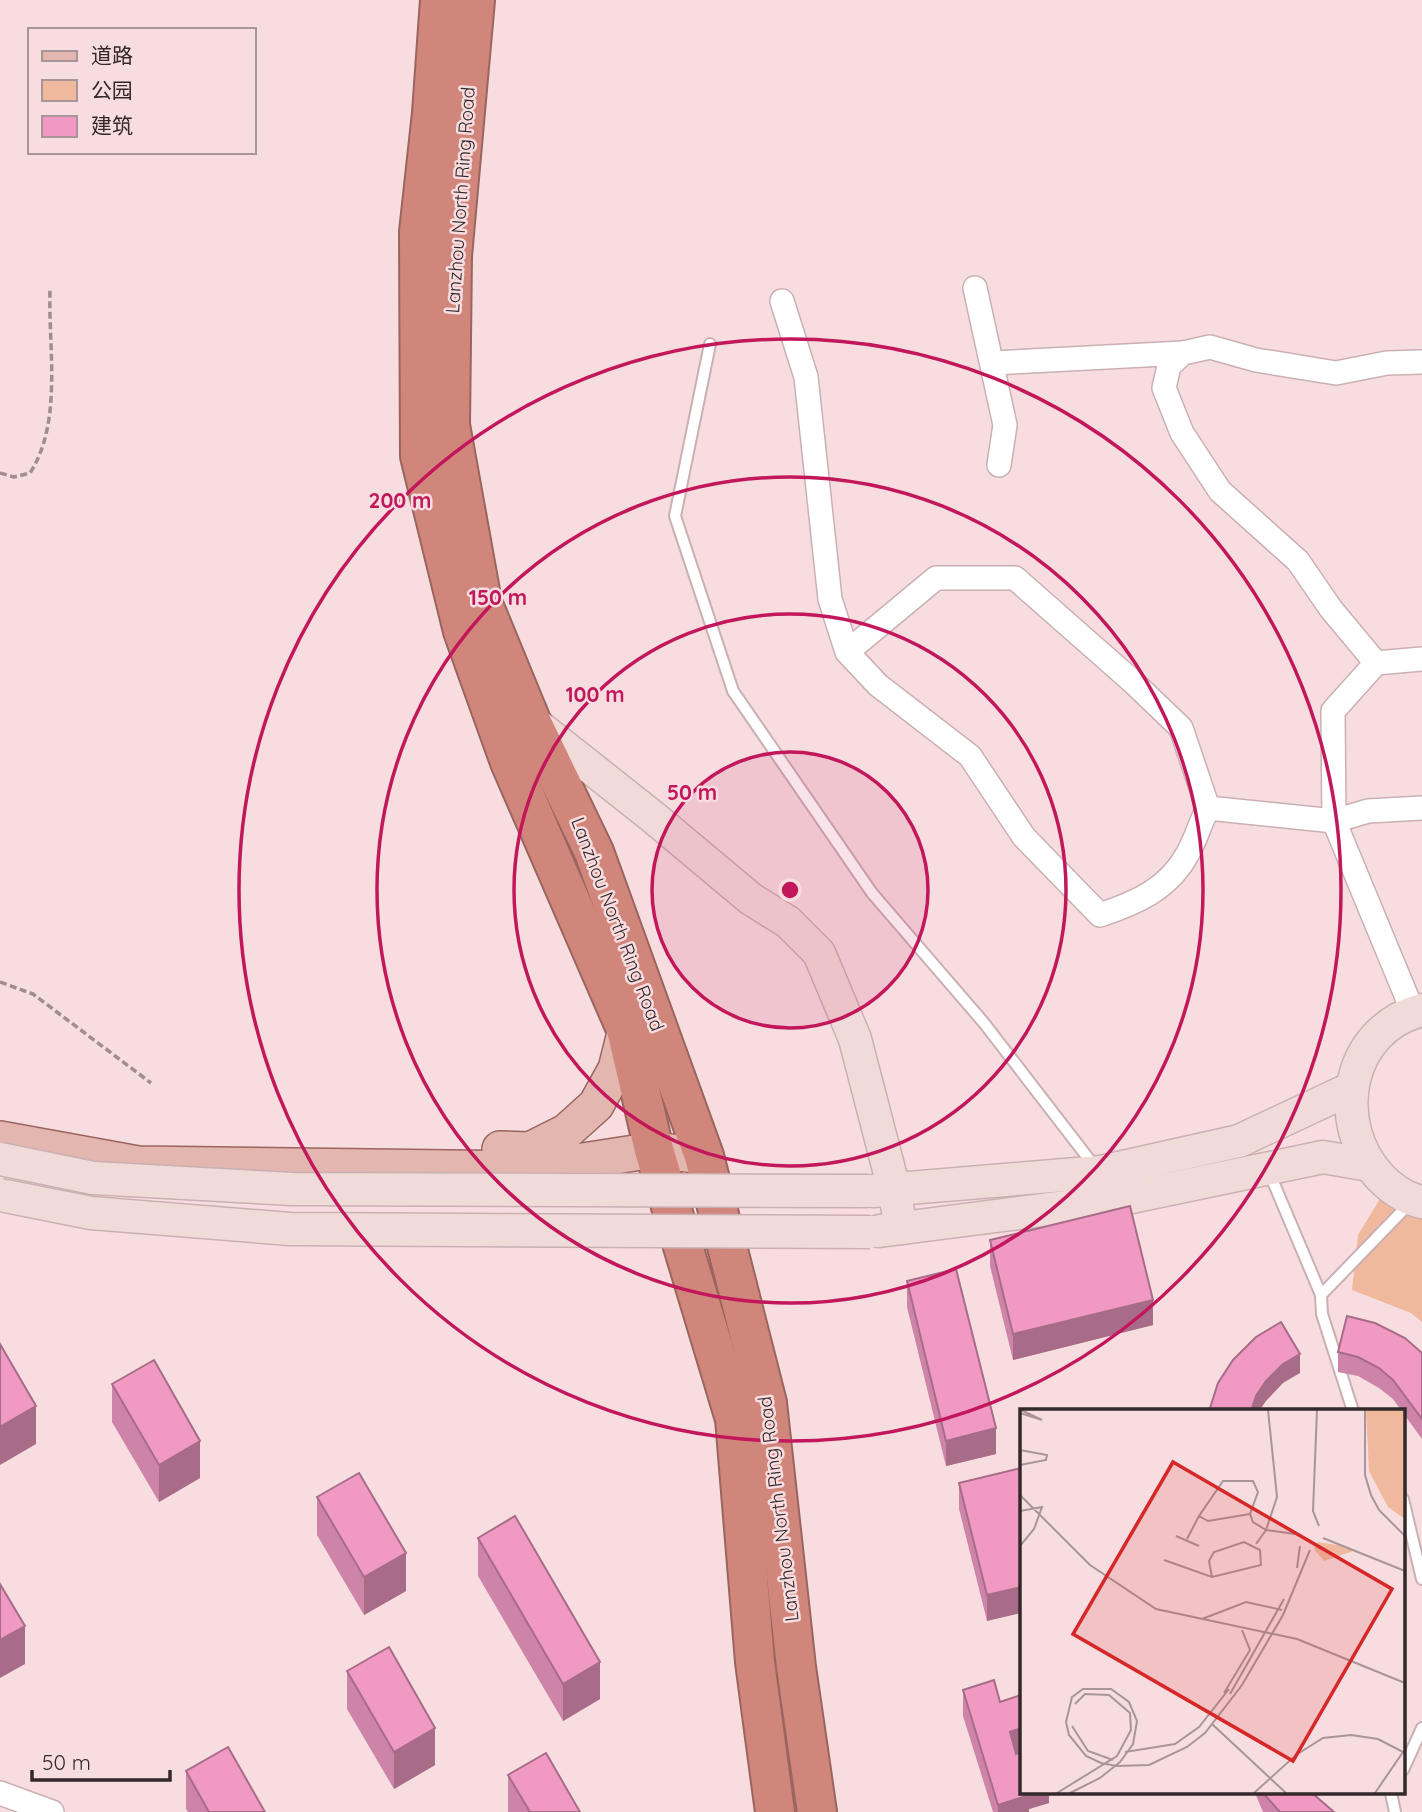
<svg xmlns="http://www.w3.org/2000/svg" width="1422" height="1812" font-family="Quicksand,'Noto Sans SC',sans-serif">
<rect width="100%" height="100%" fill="#f8dde0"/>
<!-- green -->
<path fill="#f0b89d" d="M1386,1189H1422V1322L1411,1313L1352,1290L1358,1235Z"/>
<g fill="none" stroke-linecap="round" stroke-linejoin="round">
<defs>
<g id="lane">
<path d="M710,344L675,516L733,691L872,893L984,1023L1095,1167"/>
<path d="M1269,1172L1321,1295"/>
<path d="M1353,1411L1322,1314L1321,1295L1410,1203"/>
<path d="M1403,1499L1422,1579"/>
<path d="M1403,1770L1422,1728"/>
<path d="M1391,1793L1395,1812"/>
</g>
<g id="street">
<path d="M975,288L1005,425L999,465"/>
<path d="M782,301L806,377L830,599L847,652L878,685L970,756L1024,837L1100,915C1136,903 1169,889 1188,853C1196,839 1200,823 1208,808L1181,728L1132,681L1015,578H936L847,652"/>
<path d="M993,363L1183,353"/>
<path d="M1376,663L1331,609L1298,561L1220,491L1182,433L1164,388L1169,366L1183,353L1210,347L1256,360L1336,373L1387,363L1422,362"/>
<path d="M1208,808L1334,821L1368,811L1422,808"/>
<path d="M1413,1012L1334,821L1333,711L1376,663L1422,659"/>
<path d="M0,1793L52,1812"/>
</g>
<g id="secondary">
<path d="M533,722L653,817L751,899L788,922L819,953L855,1039L894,1189L901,1228"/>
<path d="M1422,1010C1346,1029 1330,1124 1381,1178C1392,1189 1407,1199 1422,1202"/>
<path d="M873,1191L1100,1172L1239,1141L1352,1088"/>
<path d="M879,1231L1112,1201L1323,1157L1369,1165"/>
</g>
<g id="primary">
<path d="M0,1139L138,1164L531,1169L654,1150L704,1156"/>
<path d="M500,1149L530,1150L566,1132L596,1105L616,1069L626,1029"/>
</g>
<g id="highway">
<path d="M440,0L432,113L419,232L420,456L463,631L510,762L626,1029L654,1150L735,1419L755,1662L775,1812"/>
<path d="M475,0L452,256L450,425L482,602L531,721L594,852L704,1156L767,1403L796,1667L817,1812"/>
</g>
</defs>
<!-- lane casing -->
<use href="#lane" stroke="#cab0b3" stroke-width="14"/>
<!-- street casing -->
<use href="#street" stroke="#cab0b3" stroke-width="26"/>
<!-- secondary casing -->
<use href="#secondary" stroke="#cab0b3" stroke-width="35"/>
<!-- primary casing -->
<use href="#primary" stroke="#9a655f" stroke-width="38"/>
<!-- highway casing -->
<use href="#highway" stroke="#9a655f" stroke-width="42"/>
<!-- path -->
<g stroke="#a18d8f" stroke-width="3.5" stroke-dasharray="7 3.5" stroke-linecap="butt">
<path d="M0,473L14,477L30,473C63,422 48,347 50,290"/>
<path d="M0,982L33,994L151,1083"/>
</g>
<!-- lane -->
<use href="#lane" stroke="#fff" stroke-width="10"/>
<!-- street -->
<use href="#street" stroke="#fff" stroke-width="23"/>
<!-- secondary -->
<use href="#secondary" stroke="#f1dbd8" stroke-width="32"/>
<!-- primary -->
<use href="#primary" stroke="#e3b6b0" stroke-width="35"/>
<!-- highway -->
<use href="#highway" stroke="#d1867c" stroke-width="38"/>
<defs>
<g id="secondary-bridge">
<path d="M0,1159L93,1178L292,1189L868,1191"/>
<path d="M0,1195L91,1213L290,1229L870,1232"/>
</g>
</defs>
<!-- secondary-bridge casing -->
<use href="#secondary-bridge" stroke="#cab0b3" stroke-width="35" stroke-linecap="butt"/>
<!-- secondary-bridge -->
<use href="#secondary-bridge" stroke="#f1dbd8" stroke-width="32"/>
</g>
<!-- wall -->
<g fill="#ce84a8">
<path d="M990,1240L1153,1325L1013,1360L990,1266Z"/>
<path d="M907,1281L996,1454L946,1466L907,1307Z"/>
<path d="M1338,1352L1422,1353V1439L1393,1399L1379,1388L1358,1376L1338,1372Z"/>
<path d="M112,1384L200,1478L159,1502L112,1422Z"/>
<path d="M1021,1468L987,1621L959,1509V1483Z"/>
<path d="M317,1497L406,1591L364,1615L317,1535Z"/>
<path d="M478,1538L600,1699L563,1721L478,1576Z"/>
<path d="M347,1671L435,1765L394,1789L347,1709Z"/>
<path d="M963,1690L1021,1793H1049V1803L1029,1809V1812H993L963,1716Z"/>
<path d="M186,1771L265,1812H188L186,1809Z"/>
<path d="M508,1775L580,1812H508Z"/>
<path d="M1255,1793H1312L1334,1812H1263Z"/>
</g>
<!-- shaded-wall -->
<g fill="#a86c88">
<path d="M1153,1300V1325L1013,1360V1334Z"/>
<path d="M1300,1354V1373L1283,1383L1266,1401L1259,1411H1251L1256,1396L1266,1381L1283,1364Z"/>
<path d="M36,1406V1444L0,1465V1427Z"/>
<path d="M996,1428V1454L946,1466V1441Z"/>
<path d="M200,1441V1478L159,1502V1465Z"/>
<path d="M406,1553V1591L364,1615V1577Z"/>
<path d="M1021,1587V1613L987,1621V1595Z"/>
<path d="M25,1626V1664L0,1678V1640Z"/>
<path d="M600,1662V1699L563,1721V1684Z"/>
<path d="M435,1728V1765L394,1789V1752Z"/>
<path d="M1021,1728V1754L1010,1757V1732Z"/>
<path d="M1026,1793H1049V1803L1029,1809V1812H998V1805Z"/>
</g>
<!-- building -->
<g fill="#f09ac3" stroke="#a86c88" stroke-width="2">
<path d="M1130,1206L1153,1300L1013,1334L990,1240Z"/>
<path d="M956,1269L996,1428L946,1441L907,1281Z"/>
<path d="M1347,1316L1375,1323L1405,1338L1422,1353V1419L1393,1380L1379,1368L1358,1357L1338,1352Z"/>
<path d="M1281,1322L1300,1354L1283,1364L1266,1381L1256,1396L1251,1411H1209L1218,1383L1233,1360L1256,1337Z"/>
<path d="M0,1344L36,1406L0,1427Z"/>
<path d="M154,1360L200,1441L159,1465L112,1384Z"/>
<path d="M1021,1468V1587L987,1595L959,1483Z"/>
<path d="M359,1473L406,1553L364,1577L317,1497Z"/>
<path d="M515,1516L600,1662L563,1684L478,1538Z"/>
<path d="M0,1584L25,1626L0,1640Z"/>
<path d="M389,1647L435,1728L394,1752L347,1671Z"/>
<path d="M994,1680L1000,1702L1021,1695V1728L1010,1732L1016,1754L1021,1752V1793H1029V1795L998,1805L963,1690Z"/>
<path d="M228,1747L265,1812H209L186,1771Z"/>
<path d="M546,1753L580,1812H530L508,1775Z"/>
<path d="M1263,1793H1312L1334,1812H1280Z"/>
</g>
<!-- distance rings -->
<circle cx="790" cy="890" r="138" fill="#c2185b" fill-opacity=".12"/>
<g fill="none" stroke="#c2185b" stroke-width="3.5">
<circle cx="790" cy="890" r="138"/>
<circle cx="790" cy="890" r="276"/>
<circle cx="790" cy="890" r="413"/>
<circle cx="790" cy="890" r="551"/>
</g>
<g text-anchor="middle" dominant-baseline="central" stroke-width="5" stroke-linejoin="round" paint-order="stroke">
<!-- street labels -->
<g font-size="19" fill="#33282a" stroke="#f8dde0">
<text transform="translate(460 200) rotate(-86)">Lanzhou North Ring Road</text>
<text transform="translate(618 924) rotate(69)">Lanzhou North Ring Road</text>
<text transform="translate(778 1509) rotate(-97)">Lanzhou North Ring Road</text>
</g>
</g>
<!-- overview -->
<g transform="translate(1020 1409)">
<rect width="385" height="385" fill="#f8dde0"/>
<path d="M346,1H385V110L368,98L349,62ZM298,133L323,137L333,142L304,152L294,140Z" fill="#f0b89d"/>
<path fill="none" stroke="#a99597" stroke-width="2" d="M297,1L293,102L299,117M345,1V66L351,86L359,101L385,127M0,4L22,11L1,1M0,41L27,46L26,51L0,56M0,86L70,156L136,200L277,230L385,274M0,102L22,98L14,120L0,137M230,105L188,112L179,107L203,72H233L238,83L230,105L233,113L246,121L275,125M156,127L179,137M303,129L385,162M167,130L179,107M236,135L246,121L257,88L248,1M144,151L192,168L241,156L240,141L224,133L194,143L189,152L192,168M277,159L280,137M182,210L226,193L262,201M204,284L230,241L222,221M210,285L264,190M192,315L266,384M52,317L68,342L93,351M105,343L155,335L179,318L209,280M37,384L97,347L111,321L110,304L89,286L65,285L55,295M50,384L80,369L100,353L113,335L117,312L109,293L91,280H63L52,288L46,313L49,326L66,347L81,354L97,357L129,356L167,338L185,324L222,276L263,206L290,141M234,384L276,346L303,329L331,326L358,330L385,344M355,384L383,343"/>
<path fill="#d62828" fill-opacity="0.15" stroke="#d62828" stroke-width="3.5" d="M153,53L372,180L273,352L53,225Z"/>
<rect width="385" height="385" fill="none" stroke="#33282a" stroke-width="3.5"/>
</g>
<circle cx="790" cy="890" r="10" fill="#c2185b" stroke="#f8dde0" stroke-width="3.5"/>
<g font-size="21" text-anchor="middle" font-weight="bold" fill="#c2185b" stroke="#f8dde0" stroke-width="5" stroke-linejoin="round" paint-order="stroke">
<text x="400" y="508">200 m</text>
<text x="498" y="605">150 m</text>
<text x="595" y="702">100 m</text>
<text x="692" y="800">50 m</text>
</g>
<!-- legend -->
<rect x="28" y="28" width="228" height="126" fill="#f8dde0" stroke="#a99597" stroke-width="2"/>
<rect x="42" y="51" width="35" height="10" fill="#e3b6b0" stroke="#a99597" stroke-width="2"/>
<text x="91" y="63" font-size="21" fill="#33282a">道路</text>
<rect x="42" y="80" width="35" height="21" fill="#f0b89d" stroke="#a99597" stroke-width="2"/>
<text x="91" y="98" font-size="21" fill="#33282a">公园</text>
<rect x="42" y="116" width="35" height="21" fill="#f09ac3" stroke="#a99597" stroke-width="2"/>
<text x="91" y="133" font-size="21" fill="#33282a">建筑</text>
<!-- scale -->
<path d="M32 1770v10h138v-10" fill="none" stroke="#33282a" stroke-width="3.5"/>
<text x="42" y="1770" font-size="21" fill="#33282a" stroke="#f8dde0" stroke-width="5" paint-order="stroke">50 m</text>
</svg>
